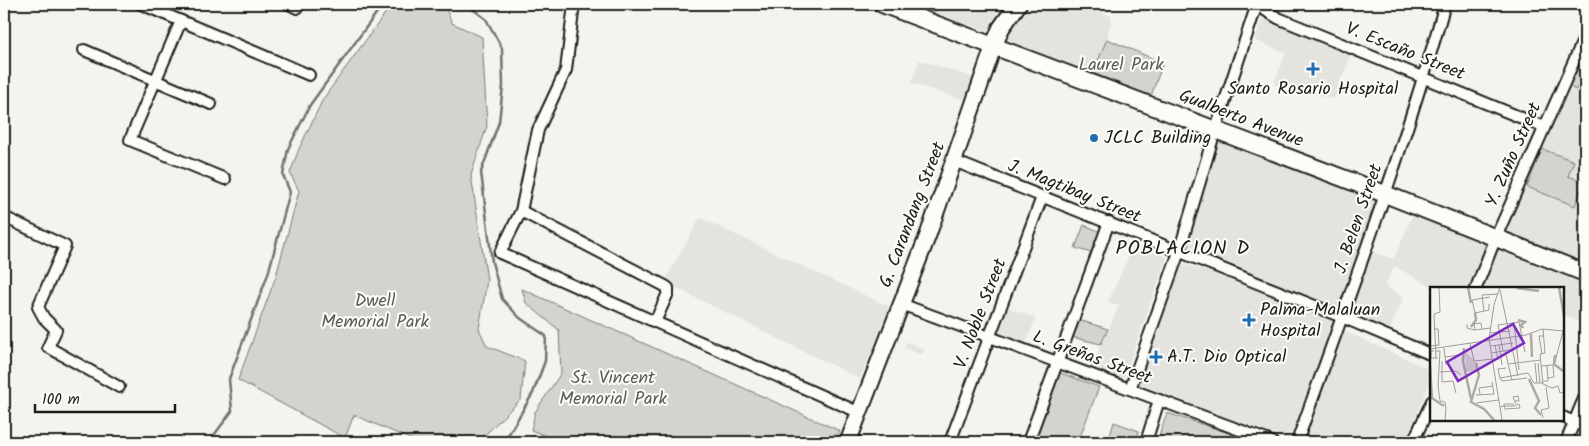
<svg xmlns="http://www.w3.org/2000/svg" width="1589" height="446" font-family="Kalam,sans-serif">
<rect width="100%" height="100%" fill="#f4f3ee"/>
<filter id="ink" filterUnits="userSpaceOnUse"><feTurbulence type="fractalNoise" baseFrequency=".02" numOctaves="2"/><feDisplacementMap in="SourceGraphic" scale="10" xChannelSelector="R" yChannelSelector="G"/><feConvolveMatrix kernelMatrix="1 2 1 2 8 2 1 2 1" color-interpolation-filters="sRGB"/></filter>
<g filter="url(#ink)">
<!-- built -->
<g fill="#e4e3de">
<path d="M907,4H1006L988,32Z"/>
<path d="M1027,4H1106L1102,12L1112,17L1107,39L1093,73L1055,61L1006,41L1016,18Z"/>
<path d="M1262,18L1351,54L1334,99L1274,84L1286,53L1255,40Z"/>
<path d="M1585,48V264L1505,233L1522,187Z"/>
<path d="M919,60L975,78L967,101L911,83Z"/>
<path d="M1218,142L1378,198L1339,310L1185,248Z"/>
<path d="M1413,214L1487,245L1469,288H1434L1394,266L1385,286L1404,297L1389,331L1347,314L1370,251L1394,259Z"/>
<path d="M700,218L890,307L860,379L664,282Z"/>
<path d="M1134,244L1167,257L1123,380L1091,368L1119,306L1108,302Z"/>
<path d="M1497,247L1585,282V324L1563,315V288H1480Z"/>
<path d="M1179,263L1218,274L1335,321L1292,442L1139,384Z"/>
<path d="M1004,306L1036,318L1026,343L994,333Z"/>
<path d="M1344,331L1431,370V379L1405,442H1304Z"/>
<path d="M907,342L924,349L922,355L904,348Z"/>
</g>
<!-- green -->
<g fill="#d4d3cf" stroke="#787876">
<path d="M392,4H444L452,23L482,37L487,126L471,175L487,280L479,329L487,346L525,361L521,399L478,442H417L354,415L345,438L238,380L276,276L299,191L290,173L299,149L323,99Z"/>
<path d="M1107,39L1163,63L1151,96L1093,73Z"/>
<path d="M1584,55L1585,87L1579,84L1576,90L1566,85L1571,75L1574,77Z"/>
<path d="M1542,149L1574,161L1568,176L1584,182L1575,206L1527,187Z"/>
<path d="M1084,225L1099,231L1091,253L1075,248Z"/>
<path d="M522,289L840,431L835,442H561L531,430L535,412L561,373L559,330L526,303Z"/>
<path d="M1079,320L1108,329L1101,344L1071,337Z"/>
<path d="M1058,372L1099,387L1078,442H1038L1034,440Z"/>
<path d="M1167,413L1232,434L1229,442H1157Z"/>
<path d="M1114,422L1139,431L1136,442H1108Z"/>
</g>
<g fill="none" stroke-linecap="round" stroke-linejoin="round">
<!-- stream -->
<g stroke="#72716f" stroke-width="2.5">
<path d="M466,4L486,19L502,48L503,86L499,122L481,172L492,262L502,299L520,318L546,336L545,361L533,393L504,442"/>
<path d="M209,442L232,411L229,379L268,274L290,192L283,175L288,149L310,105L383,4"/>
</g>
<defs>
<g id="minor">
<path d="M141,4L309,75"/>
<path d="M289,4L297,8"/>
<path d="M574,4L566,70L538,130L521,211L500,253L858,412"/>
<path d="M1255,4L1278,18L1544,127"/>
<path d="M181,21L130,140L225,179"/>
<path d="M84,50L211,104"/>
<path d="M954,161L1342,317L1432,355"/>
<path d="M521,211L665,286L668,288V293L655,322"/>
<path d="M4,217L65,246L38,307L44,318L56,330L48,347L119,387"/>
<path d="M1476,288L1496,237L1585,36"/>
<path d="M901,304L1272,442"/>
<path d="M1130,389L1179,252L1215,131L1257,4"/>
<path d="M1563,417L1585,427"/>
<path d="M950,442L1042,197"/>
<path d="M1028,442L1109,222"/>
<path d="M1146,442L1159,400"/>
<path d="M1297,442C1349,297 1403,152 1445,4"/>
<path d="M1413,442L1432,401"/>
<path d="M1566,442L1585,396"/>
</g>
<path id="secondary" d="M848,442L928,235L994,45"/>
<g id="primary">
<path d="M882,4L1385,194L1585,273"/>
<path d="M994,45L1001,28L1018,4"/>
</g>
</defs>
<!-- minor casing -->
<use href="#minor" stroke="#1c1c1c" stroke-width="14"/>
<!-- secondary casing -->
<use href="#secondary" stroke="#1c1c1c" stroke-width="19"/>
<!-- primary casing -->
<use href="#primary" stroke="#1c1c1c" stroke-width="20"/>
<!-- minor -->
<use href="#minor" stroke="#fdfcf7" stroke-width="10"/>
<!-- secondary -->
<use href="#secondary" stroke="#fdfcf7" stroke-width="15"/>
<!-- primary -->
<use href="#primary" stroke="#fdfcf7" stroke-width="16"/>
</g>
</g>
<!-- markers -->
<g fill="#1f6fb2" stroke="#fdfcf7" stroke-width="2">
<path d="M1310.5 61.5h5v5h5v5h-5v5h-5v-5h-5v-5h5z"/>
<circle cx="1094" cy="138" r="5"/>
<path d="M1246.5 312.5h5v5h5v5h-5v5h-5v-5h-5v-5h5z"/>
<path d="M1153.5 349.5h5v5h5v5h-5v5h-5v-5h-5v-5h5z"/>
</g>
<g text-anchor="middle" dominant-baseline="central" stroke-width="4" stroke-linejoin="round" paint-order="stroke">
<!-- street labels -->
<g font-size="18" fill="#1c1c1c" stroke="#fdfcf7">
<text transform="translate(1405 52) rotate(22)">V. Escaño Street</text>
<text transform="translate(1241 119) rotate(21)">Gualberto Avenue</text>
<text transform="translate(1514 155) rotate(-66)">Y. Zuño Street</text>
<text transform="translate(1074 192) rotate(22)">J. Magtibay Street</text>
<text transform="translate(913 215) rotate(-69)">G. Carandang Street</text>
<text transform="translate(1359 219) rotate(-71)">J. Belen Street</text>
<text transform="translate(981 314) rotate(-69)">V. Noble Street</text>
<text transform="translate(1092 358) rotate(20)">L. Greñas Street</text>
</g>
<!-- park labels -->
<g font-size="18" fill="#5c5c5b" stroke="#fdfcf7">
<text x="1121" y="65">Laurel Park</text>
<text x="375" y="301">Dwell<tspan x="375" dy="21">Memorial Park</tspan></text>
<text x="613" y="378">St. Vincent<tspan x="613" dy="21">Memorial Park</tspan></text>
</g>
<!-- poi labels -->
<g font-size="18" fill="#1c1c1c" stroke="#fdfcf7" text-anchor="start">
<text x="1313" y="89" text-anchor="middle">Santo Rosario Hospital</text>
<text x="1104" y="138">JCLC Building</text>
<text x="1260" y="310">Palma-Malaluan<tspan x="1260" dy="21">Hospital</tspan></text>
<text x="1167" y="357">A.T. Dio Optical</text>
</g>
<!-- quarter labels -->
<g font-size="20" letter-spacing="1" fill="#1c1c1c" stroke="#fdfcf7">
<text x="1183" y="249">POBLACION D</text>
</g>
</g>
<!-- overview -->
<g transform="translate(1430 287)">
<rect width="134" height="134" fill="#f4f3ee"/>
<path d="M35,58V64L48,78L47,83L36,85Z" fill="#d4d3cf"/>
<path fill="none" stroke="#abaaa6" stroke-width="2.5" d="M38,0L41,16M129,0L134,29M87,1L109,4M88,33L95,35L91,38L93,41M41,40L46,33L45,26M101,47L102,70M34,61L33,74L41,112M125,68L124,77L133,84M46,76L49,88L41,115L54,122L64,133M0,79L2,111L14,119M99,92L109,114L105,121L111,128"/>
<path fill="none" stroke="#9e9d9a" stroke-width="1" d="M70,0L64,18L59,52L72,133M70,3L88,89M59,17V23L45,26L42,13L60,10M54,24L52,8L68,7M84,36L89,83M37,37V41L45,43L61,41M45,42L44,37L51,36L52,42M113,42L115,66L110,67L113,97L122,101L128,99L130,106L134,105M60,46L80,44M40,56L44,74L63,72M65,58L68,73M69,58L72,78M0,59L9,58L8,42H4M61,59L83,56M14,61L16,78M0,62L96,48L112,42L134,44M4,64H1V71H8M6,64H10L8,99L10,114L15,115L16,121L15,133M73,64L68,38L89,35L95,65M75,64L82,93M62,66L84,62M112,67L109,49H114M15,70L30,68M6,71L4,27L10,25L9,0M12,74V95L23,94L26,106M125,75L133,44M105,76L107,96M108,76L110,96M78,77L111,73M111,79L123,78L124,90L118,91M10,85L26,84L31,88M70,91L98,86L104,96H113M70,91L72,94L97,91M70,91L68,82L76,81M113,94H118L117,79M50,107L49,101L63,99M46,108L64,107L62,95M85,114H89L88,109L83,110L86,117M46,116L69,113M70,120L74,119H84L89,117L90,121L75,122L74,119V117H84M113,131L111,123L119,121L116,100"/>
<path fill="#7b2cbf" fill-opacity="0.15" stroke="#7b2cbf" stroke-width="2.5" d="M83,37L94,56L28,94L17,75Z"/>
<rect width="134" height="134" fill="none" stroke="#1c1c1c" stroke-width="2.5"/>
</g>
<!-- margin -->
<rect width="1589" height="446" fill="none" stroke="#fdfcf7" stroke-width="20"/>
<rect x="10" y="10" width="1569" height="426" fill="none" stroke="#1c1c1c" stroke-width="2" filter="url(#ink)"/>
<!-- scale -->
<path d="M35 404v8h140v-8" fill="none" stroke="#1c1c1c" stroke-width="2.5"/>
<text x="42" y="404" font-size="15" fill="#1c1c1c" stroke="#fdfcf7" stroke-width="4" paint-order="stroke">100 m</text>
</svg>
